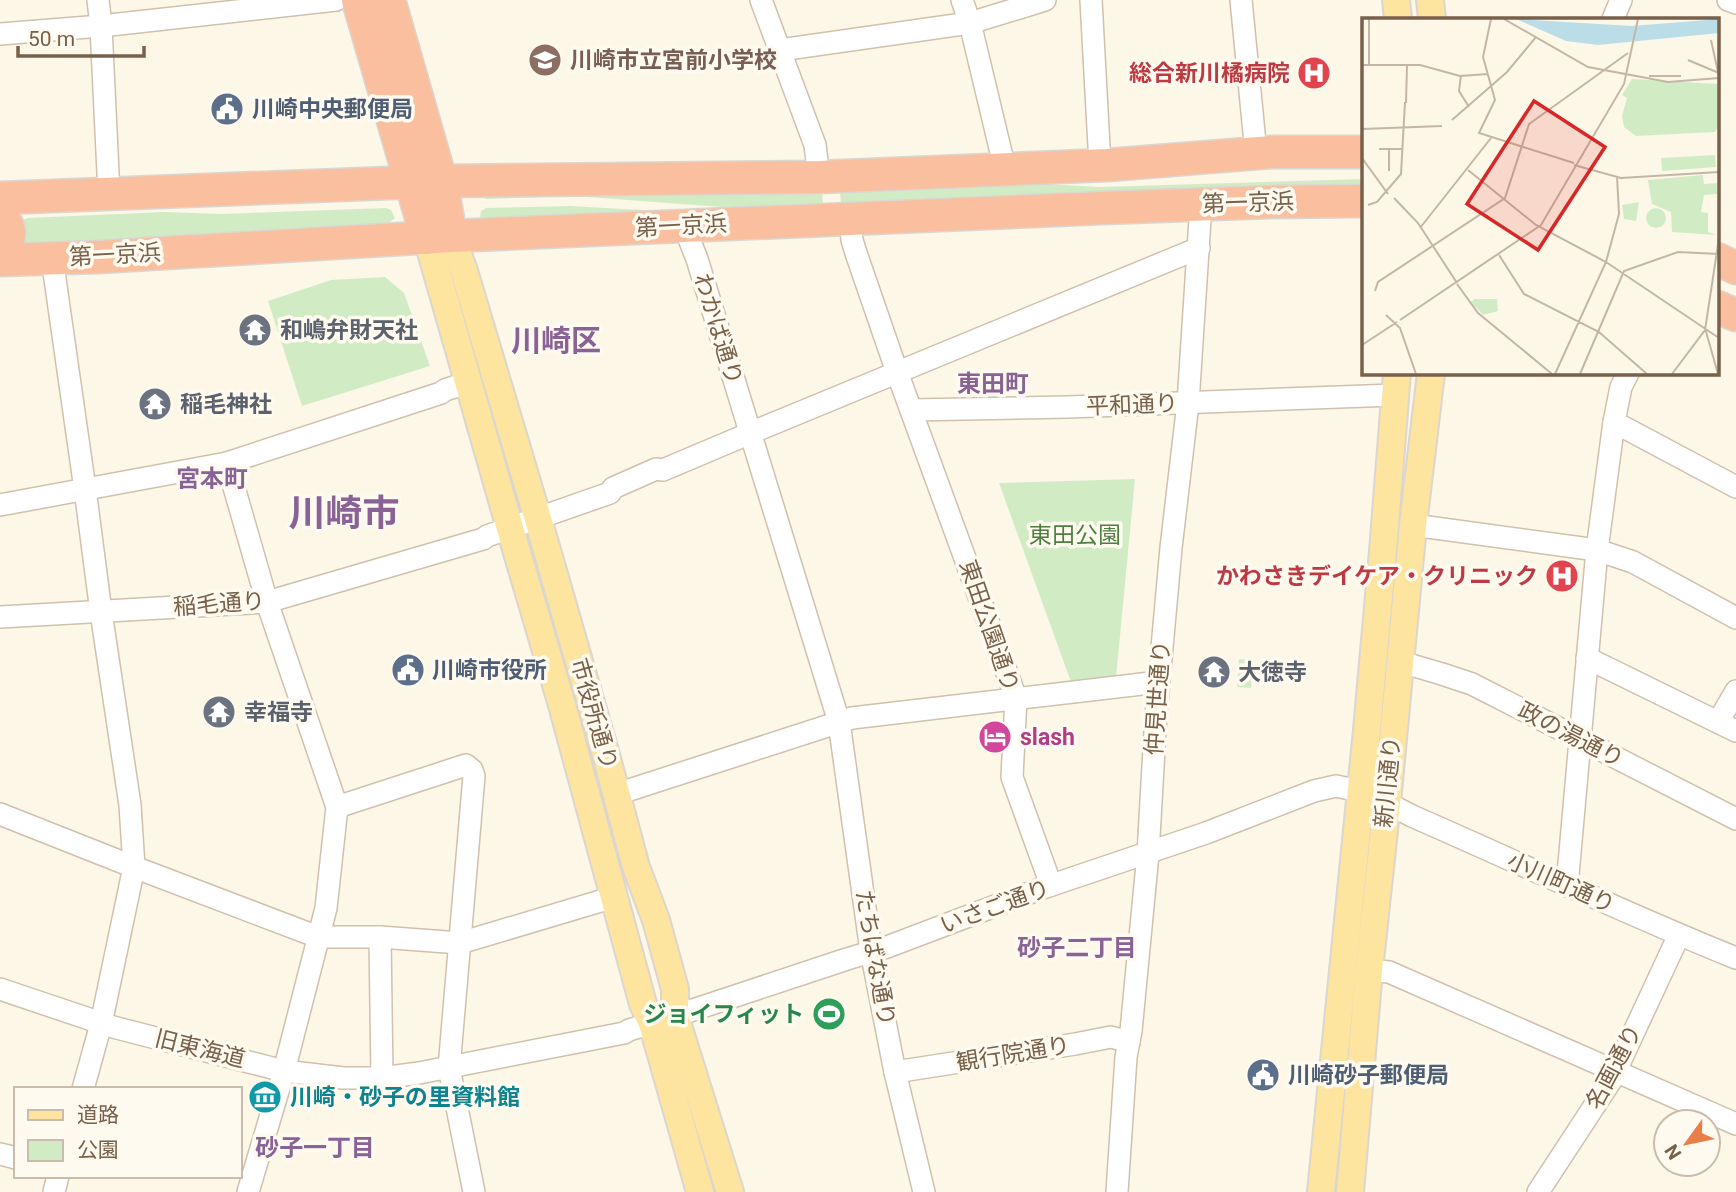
<svg xmlns="http://www.w3.org/2000/svg" width="1736" height="1192" font-family="Roboto,'Noto Sans JP',sans-serif">
<rect width="100%" height="100%" fill="#fdf7e8"/>
<!-- green -->
<g fill="#d1ecc5">
<path d="M1363,179V187L841,205L840,190L1025,183L1100,187Z"/>
<path d="M822,191L823,206L762,210L574,196L485,199L484,197L567,194L684,195Z"/>
<path d="M570,206L660,211L483,220L480,217L481,211L486,208Z"/>
<path d="M386,208L391,210L395,218L389,223L24,245L22,243L25,234L23,220L28,218L164,212L222,214Z"/>
<path d="M385,277L404,293L430,366L302,406L268,301L331,280Z"/>
<path d="M1135,479L1116,678L1071,682L999,483Z"/>
<path d="M1239,659L1253,660L1251,688L1237,687Z"/>
</g>
<g fill="none" stroke-linecap="round" stroke-linejoin="round">
<defs>
<g id="minor">
<path d="M98,0L101,26L109,194"/>
<path d="M761,0L815,145L819,177"/>
<path d="M962,0L970,23L1005,169"/>
<path d="M1091,0L1100,165"/>
<path d="M1241,0L1256,153"/>
<path d="M1728,0L1736,3"/>
<path d="M1613,19L1621,0"/>
<path d="M0,34L101,26L336,0"/>
<path d="M780,50L970,23L1045,0"/>
<path d="M850,219L852,240L856,253L897,372L1016,698L1012,777L1051,885"/>
<path d="M684,226L697,259L839,722L871,951L895,1072L924,1192"/>
<path d="M52,258L85,489L101,612L130,805L134,867L101,1024L83,1089"/>
<path d="M911,410L1068,407L1394,395"/>
<path d="M1614,422L1736,487"/>
<path d="M227,463L267,602L337,807L326,908L284,1071L248,1192"/>
<path d="M0,505L227,463L441,393L445,390L469,382"/>
<path d="M1413,525L1597,550L1633,562L1736,618"/>
<path d="M0,617L267,602L483,539L487,536L610,493L613,488L656,469L663,470L760,429L1199,248"/>
<path d="M1587,658L1736,731"/>
<path d="M1401,662L1442,674L1472,684L1736,819"/>
<path d="M1718,722L1736,691"/>
<path d="M617,794L852,718L1159,682"/>
<path d="M337,807L466,765L472,770L474,776L449,1068L474,1192"/>
<path d="M0,814L134,867L318,937H380L460,943L614,897"/>
<path d="M1567,886L1597,550L1614,422L1621,387L1628,373"/>
<path d="M380,937L382,1078"/>
<path d="M1369,970L1389,972L1736,1124"/>
<path d="M0,989L113,1027L284,1071L343,1078H382L419,1073L624,1033L629,1030L675,1016L847,959L887,947L1040,889L1206,833L1314,791L1336,786L1360,791L1387,803L1412,816C1520,863 1626,914 1736,958"/>
<path d="M895,1072L1075,1044L1111,1037L1129,1042"/>
<path d="M0,1154L16,1158"/>
<path d="M54,1192L58,1176"/>
<path d="M1117,1192L1126,1057L1131,1031L1148,854L1156,714L1171,548L1188,403L1201,204"/>
<path d="M1538,1192L1612,1079L1679,935"/>
</g>
<g id="major">
<path d="M1396,0L1398,19"/>
<path d="M1430,0L1432,19"/>
<path d="M451,236L464,271L538,519L606,755L636,867L656,920L675,989V1016L730,1192"/>
<path d="M427,238L516,549L562,705L643,1004L652,1023L700,1192"/>
<path d="M1321,1192L1367,730L1383,551L1397,373"/>
<path d="M1350,1192L1369,970L1387,803L1413,525L1431,373"/>
</g>
<g id="highway">
<path d="M358,0L427,238"/>
<path d="M389,0L441,181L451,236"/>
<path d="M0,198L441,181L819,177L1108,165L1272,152H1363"/>
<path d="M0,216C12,227 12,240 0,251"/>
<path d="M1717,259L1736,268"/>
<path d="M0,260L98,257L451,236L1103,208L1270,202L1363,201"/>
<path d="M1717,307L1736,315"/>
</g>
</defs>
<!-- minor casing -->
<use href="#minor" stroke="#d0c0ad" stroke-width="24"/>
<!-- major casing -->
<use href="#major" stroke="#dcd6d0" stroke-width="30"/>
<!-- highway casing -->
<use href="#highway" stroke="#dcd6d0" stroke-width="35"/>
<!-- minor -->
<use href="#minor" stroke="#fff" stroke-width="21"/>
<!-- major -->
<use href="#major" stroke="#fde49f" stroke-width="26"/>
<!-- highway -->
<use href="#highway" stroke="#f9bf9e" stroke-width="32"/>
</g>
<!-- icons -->
<defs>
<symbol id="school-disc" viewBox="-11 -11 22 22"><circle r="9.5" fill="#8d6e63" stroke="#fffaef"/><path d="M0-5L7-2L0 1L-7-2ZM-4 1L0 2.5L4 1V4Q0 6-4 4Z" fill="#fff"/></symbol>
<symbol id="hospital-disc" viewBox="-11 -11 22 22"><circle r="9.5" fill="#e0444e" stroke="#fffaef"/><path d="M-5-5h3v3.5h4V-5h3V5h-3V1.5h-4V5h-3Z" fill="#fff"/></symbol>
<symbol id="civic-disc" viewBox="-11 -11 22 22"><circle r="9.5" fill="#5c6f8a" stroke="#fffaef"/><path d="M-.6-6.5H3V-4.5H.6V-3L4-1V1h2V6H-6V1h2V-1L-.6-3ZM-1.2 2.5V6h2.4V2.5Z" fill="#fff"/></symbol>
<symbol id="temple-disc" viewBox="-11 -11 22 22"><circle r="9.5" fill="#6b7280" stroke="#fffaef"/><path d="M0-6L5-2H3V0L6.5 2.5H4V6H1.5V3h-3V6H-4V2.5H-6.5L-3 0V-2H-5Z" fill="#fff"/></symbol>
<symbol id="hotel-disc" viewBox="-11 -11 22 22"><circle r="9.5" fill="#d1479c" stroke="#fffaef"/><path d="M-6-4.5h1.5V1H6V5H4.5V3h-9V5H-6ZM-4 0a1.8 1.8 0 1 1 3.6 0ZM.5 0V-2.5h3Q6-2.5 6 0Z" fill="#fff"/></symbol>
<symbol id="stadium-disc" viewBox="-11 -11 22 22"><circle r="9.5" fill="#2e9e5b" stroke="#fffaef"/><path d="M0-5a6.5 5 0 1 0 0 10a6.5 5 0 1 0 0-10ZM-3.5-1.8h7v3.6h-7Z" fill="#fff"/></symbol>
<symbol id="museum-disc" viewBox="-11 -11 22 22"><circle r="9.5" fill="#0f9aa8" stroke="#fffaef"/><path d="M0-6L6-3V-2H-6V-3ZM-5-1h2V3h-2ZM-1-1h2V3h-2ZM3-1h2V3H3ZM-6 4H6V6H-6Z" fill="#fff"/></symbol>
</defs>
<g fill-rule="evenodd">
<use href="#school-disc" x="526" y="41" width="38" height="38"/>
<use href="#hospital-disc" x="1295" y="54" width="38" height="38"/>
<use href="#civic-disc" x="208" y="90" width="38" height="38"/>
<use href="#temple-disc" x="236" y="311" width="38" height="38"/>
<use href="#temple-disc" x="136" y="385" width="38" height="38"/>
<use href="#hospital-disc" x="1543" y="557" width="38" height="38"/>
<use href="#civic-disc" x="389" y="651" width="38" height="38"/>
<use href="#temple-disc" x="1195" y="653" width="38" height="38"/>
<use href="#temple-disc" x="200" y="693" width="38" height="38"/>
<use href="#hotel-disc" x="976" y="718" width="38" height="38"/>
<use href="#stadium-disc" x="810" y="995" width="38" height="38"/>
<use href="#civic-disc" x="1244" y="1056" width="38" height="38"/>
<use href="#museum-disc" x="246" y="1078" width="38" height="38"/>
</g>
<g text-anchor="middle" dominant-baseline="central" stroke-width="7" stroke-linejoin="round" paint-order="stroke">
<!-- education labels -->
<g font-size="23" font-weight="bold" fill="#785e54" stroke="#fffaef" text-anchor="start">
<text x="570" y="60">川崎市立宮前小学校</text>
</g>
<!-- health labels -->
<g font-size="23" font-weight="bold" fill="#be3a42" stroke="#fffaef" text-anchor="end">
<text x="1290" y="73">総合新川橘病院</text>
<text x="1538" y="576">かわさきデイケア・クリニック</text>
</g>
<!-- service labels -->
<g font-size="23" font-weight="bold" fill="#4e5e75" stroke="#fffaef" text-anchor="start">
<text x="252" y="109">川崎中央郵便局</text>
<text x="432" y="670">川崎市役所</text>
<text x="1288" y="1075">川崎砂子郵便局</text>
</g>
<!-- street labels -->
<g font-size="23" fill="#79604b" stroke="#fffaef">
<text transform="translate(1248 203) rotate(-2)">第一京浜</text>
<text transform="translate(681 226) rotate(-3)">第一京浜</text>
<text transform="translate(115 255) rotate(-3)">第一京浜</text>
<text transform="translate(718 329) rotate(73)">わかば通り</text>
<text transform="translate(1132 405) rotate(-2)">平和通り</text>
<text transform="translate(219 604) rotate(-4)">稲毛通り</text>
<text transform="translate(989 626) rotate(71)">東田公園通り</text>
<text transform="translate(1158 698) rotate(-86)">仲見世通り</text>
<text transform="translate(594 714) rotate(74)">市役所通り</text>
<text transform="translate(1571 735) rotate(27)">政の湯通り</text>
<text transform="translate(1388 782) rotate(-84)">新川通り</text>
<text transform="translate(1561 883) rotate(24)">小川町通り</text>
<text transform="translate(995 907) rotate(-20)">いさご通り</text>
<text transform="translate(875 958) rotate(80)">たちばな通り</text>
<text transform="translate(200 1049) rotate(14)">旧東海道</text>
<text transform="translate(1013 1054) rotate(-9)">観行院通り</text>
<text transform="translate(1614 1067) rotate(-62)">名画通り</text>
</g>
<!-- worship labels -->
<g font-size="23" font-weight="bold" fill="#5b616d" stroke="#fffaef" text-anchor="start">
<text x="280" y="330">和嶋弁財天社</text>
<text x="180" y="404">稲毛神社</text>
<text x="1238" y="672">大徳寺</text>
<text x="244" y="712">幸福寺</text>
</g>
<!-- park labels -->
<g font-size="23" fill="#4d7f42" stroke="#fffaef">
<text x="1075" y="535">東田公園</text>
</g>
<!-- hotel labels -->
<g font-size="23" font-weight="bold" fill="#b23c85" stroke="#fffaef" text-anchor="start">
<text x="1020" y="737">slash</text>
</g>
<!-- leisure labels -->
<g font-size="23" font-weight="bold" fill="#27864d" stroke="#fffaef" text-anchor="end">
<text x="804" y="1014">ジョイフィット</text>
</g>
<!-- culture labels -->
<g font-size="23" font-weight="bold" fill="#0d838f" stroke="#fffaef" text-anchor="start">
<text x="290" y="1097">川崎・砂子の里資料館</text>
</g>
<!-- neighbourhood labels -->
<g font-size="24" font-weight="bold" fill="#896395" stroke="#fffaef">
<text x="993" y="384">東田町</text>
<text x="212" y="479">宮本町</text>
<text x="1077" y="948">砂子二丁目</text>
<text x="315" y="1148">砂子一丁目</text>
</g>
<!-- district labels -->
<g font-size="30" font-weight="bold" fill="#896395" stroke="#fffaef">
<text x="556" y="340">川崎区</text>
</g>
<!-- town labels -->
<g font-size="37" font-weight="bold" fill="#896395" stroke="#fffaef">
<text x="344" y="513">川崎市</text>
</g>
</g>
<!-- overview -->
<g transform="translate(1362 18)">
<rect width="357" height="357" fill="#fdf7e8"/>
<path d="M270,61L357,66V107L353,114L274,118L262,109L260,98L265,80L260,77ZM353,137L354,149L300,153L299,140ZM341,157L342,166L355,165V176L342,177L339,194L346,195V214L354,217L310,214L309,194L290,186L286,162ZM277,184L274,203L262,201L260,187ZM284 200a10 10 0 1 1 20 0a10 10 0 1 1-20 0ZM113,281H135L136,293L121,297L109,284Z" fill="#d1ecc5"/>
<path d="M154,1L270,8L357,1V15L236,27L204,23Z" fill="#bbdde8"/>
<path fill="none" stroke="#c4b6a4" stroke-width="2" d="M7,1V47M129,1L121,39L133,82L117,115L212,145M142,1L226,49L306,64L357,60M349,22L356,54M326,42L357,55M0,47H58L98,58L126,56M99,57L97,73L107,89M287,58H319M44,85L45,47M90,102L145,54L174,19M0,111L80,108M17,131H40M0,140L26,176M212,147L259,160L357,154M106,152L174,207L244,244L357,320M27,153V131M32,180L56,205L95,265M6,187L15,184L39,156L43,84M58,210L129,120M137,237L162,276L237,314L285,356M95,266L116,295L190,356M13,273L16,264L143,180L167,106L266,35M24,297L38,310L54,356M38,302L179,207L262,66L276,1M343,310L356,356M0,327L35,304M193,356L244,244L257,196L255,158M218,356L262,253L316,234L357,236M310,356L343,312L357,220"/>
<path fill="#d62828" fill-opacity="0.15" stroke="#d62828" stroke-width="3.5" d="M172,83L243,129L176,232L105,186Z"/>
<rect width="357" height="357" fill="none" stroke="#79604b" stroke-width="3.5"/>
</g>
<!-- legend -->
<rect x="14" y="1087" width="228" height="91" fill="#fffaef" stroke="#c9bcad" stroke-width="2"/>
<rect x="28" y="1110" width="35" height="10" fill="#fde49f" stroke="#c9bcad" stroke-width="2"/>
<text x="77" y="1122" font-size="21" fill="#79604b">道路</text>
<rect x="28" y="1140" width="35" height="21" fill="#d1ecc5" stroke="#c9bcad" stroke-width="2"/>
<text x="77" y="1157" font-size="21" fill="#79604b">公園</text>
<!-- north arrow -->
<g transform="translate(1687 1143) rotate(237)"><circle r="33" fill="#fffaef" stroke="#c9bcad" stroke-width="2"/>
<path d="M0-5L12 26L0 18L-12 26Z" fill="#ea7e4a"/>
<text y="-10" font-size="19" font-weight="bold" text-anchor="middle" fill="#79604b">N</text>
</g>
<!-- scale -->
<path d="M18 46v10h126v-10" fill="none" stroke="#79604b" stroke-width="3.5"/>
<text x="28" y="46" font-size="21" fill="#79604b" stroke="#fffaef" stroke-width="5" paint-order="stroke">50 m</text>
</svg>
